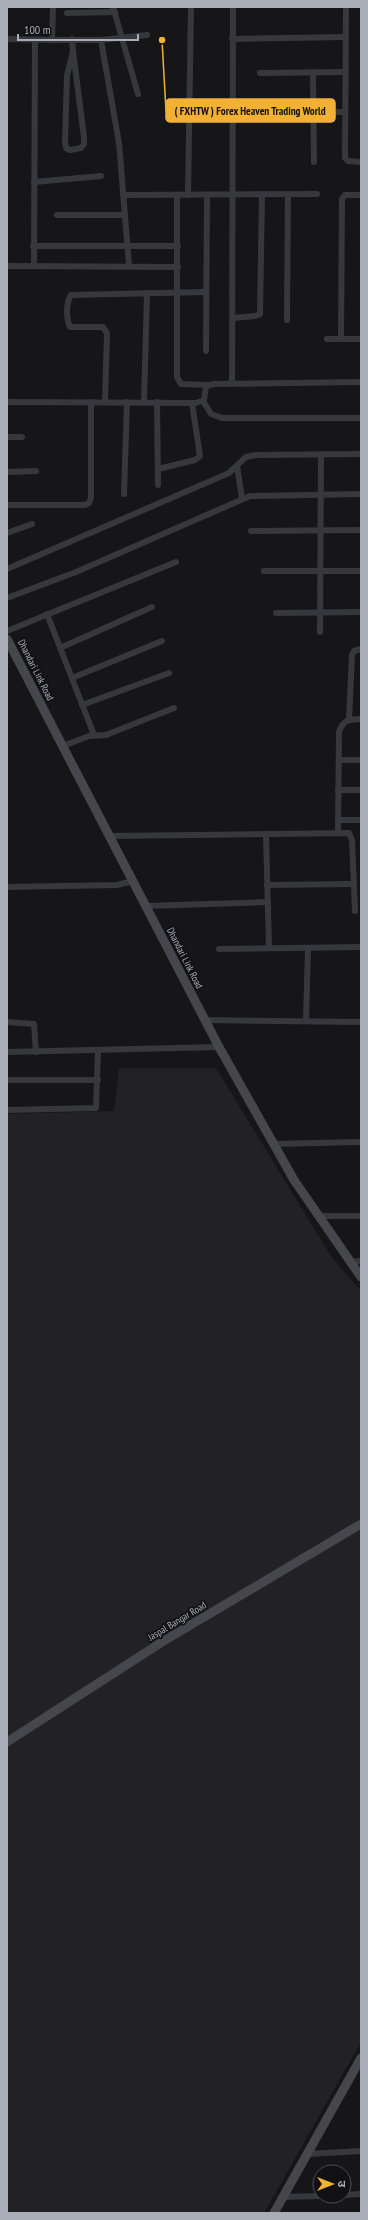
<svg xmlns="http://www.w3.org/2000/svg" width="368" height="2220" font-family="'PT Sans Narrow','Noto Sans Devanagari',sans-serif">
<rect width="100%" height="100%" fill="#161618"/>
<!-- built -->
<path fill="#222225" d="M119,1068H216L332,1258L361,1291V2042L264,2213H7V1114L114,1111Z"/>
<g fill="none" stroke-linecap="round" stroke-linejoin="round">
<!-- street -->
<g stroke="#37383d" stroke-width="6">
<path d="M113,7L138,94"/>
<path d="M346,7L345,158L348,161L361,162"/>
<path d="M67,13L115,12"/>
<path d="M7,39L52,40L53,7"/>
<path d="M72,39L73,51L84,137V144L81,148L70,150L66,148L65,141L67,76L73,51"/>
<path d="M232,39L346,37"/>
<path d="M52,40H101L147,35"/>
<path d="M101,40L119,143L129,265"/>
<path d="M260,73L346,72"/>
<path d="M313,73L314,162"/>
<path d="M189,109L345,112"/>
<path d="M34,182L101,176"/>
<path d="M123,195L317,194"/>
<path d="M177,195V377L181,384L207,385"/>
<path d="M188,195L191,7"/>
<path d="M57,215H125"/>
<path d="M33,246H178"/>
<path d="M7,266L178,267"/>
<path d="M34,266L35,40"/>
<path d="M233,318L255,316L260,314L262,195"/>
<path d="M287,320L288,194"/>
<path d="M327,339H361"/>
<path d="M341,339L342,199L345,195H361"/>
<path d="M206,351L207,195"/>
<path d="M232,383L233,7"/>
<path d="M203,401L211,414L222,418H361"/>
<path d="M7,402L196,403L204,400L206,386L214,384L361,382"/>
<path d="M105,402L107,333L103,327H70C66,319 66,302 71,295L206,292"/>
<path d="M144,402L147,293"/>
<path d="M157,402L158,485"/>
<path d="M7,437H22"/>
<path d="M237,466L242,498"/>
<path d="M158,469L195,460L200,456L192,403"/>
<path d="M7,472L36,471"/>
<path d="M124,494L127,402"/>
<path d="M7,505H85L89,503L91,498V402"/>
<path d="M251,531L361,530"/>
<path d="M7,533L32,524"/>
<path d="M7,569L229,473L246,457L256,455L361,454"/>
<path d="M264,571H361"/>
<path d="M7,598L76,572L250,496L361,494"/>
<path d="M276,613L361,612"/>
<path d="M47,614L94,735"/>
<path d="M7,631L176,562"/>
<path d="M320,632L321,454"/>
<path d="M60,648L152,607"/>
<path d="M72,678L162,641"/>
<path d="M82,705L169,673"/>
<path d="M349,719L352,655L354,651L361,649"/>
<path d="M63,746L89,736L106,735L174,708"/>
<path d="M339,760H361"/>
<path d="M338,790H361"/>
<path d="M338,820H361"/>
<path d="M338,833L339,732C343,720 349,719 361,719"/>
<path d="M266,834L269,948"/>
<path d="M109,836L349,833L352,840L355,911"/>
<path d="M267,885L354,884"/>
<path d="M7,887L117,885L133,881"/>
<path d="M146,906L268,902"/>
<path d="M219,949L361,947"/>
<path d="M205,1020L361,1022"/>
<path d="M306,1021L308,948"/>
<path d="M7,1022L34,1024L36,1052"/>
<path d="M7,1052L219,1047"/>
<path d="M7,1080H98"/>
<path d="M7,1110L96,1108L98,1051"/>
<path d="M273,1144L361,1142"/>
<path d="M318,1216H361"/>
<path d="M350,1262L361,1261"/>
<path d="M307,2154L361,2151"/>
<path d="M344,2195L361,2194"/>
<path d="M282,2197L320,2196"/>
</g>
<!-- secondary -->
<g stroke="#45474d" stroke-width="9">
<path d="M7,639L219,1047L294,1180L361,1277"/>
<path d="M7,1742L162,1642L361,1524"/>
<path d="M274,2213L361,2058"/>
</g>
</g>
<g text-anchor="middle" dominant-baseline="central" stroke-width="3.5" stroke-linejoin="round" paint-order="stroke">
<!-- street labels -->
<g font-size="10" fill="#a8adb8" stroke="#111113">
<text transform="translate(36 670) rotate(63)">Dhandari Link Road</text>
<text transform="translate(185 958) rotate(63)">Dhandari Link Road</text>
<text transform="translate(177 1621) rotate(-31)">Jaspal Bangar Road</text>
</g>
</g>
<!-- callouts -->
<path fill="none" stroke="#f2b134" stroke-width="1.5" d="M162 40L166 111"/>
<circle fill="#f2b134" stroke="#111113" stroke-width="1.5" cx="162" cy="40" r="4"/>
<rect fill="#f2b134" stroke="#f2b134" stroke-width="1.5" x="166" y="99" width="169" height="23" rx="4"/>
<g font-size="11" text-anchor="middle" font-weight="bold" fill="#111">
<text x="250" y="115">( FXHTW ) Forex Heaven Trading World</text>
</g>
<!-- border -->
<rect width="368" height="2220" fill="none" stroke="#a8adb8" stroke-width="16"/>
<!-- north arrow -->
<g transform="translate(332 2184) rotate(90)"><circle r="19" fill="#111113" stroke="#4d4f55"/>
<path d="M0-3L7 15L0 10L-7 15Z" fill="#f2b134"/>
<text y="-6" font-size="11" font-weight="bold" text-anchor="middle" fill="#a8adb8">उ</text>
</g>
<!-- scale -->
<path d="M18 34v6h120v-6" fill="none" stroke="#a8adb8" stroke-width="2"/>
<text x="24" y="34" font-size="12" fill="#a8adb8" stroke="#111113" stroke-width="3" paint-order="stroke">100 m</text>
</svg>
